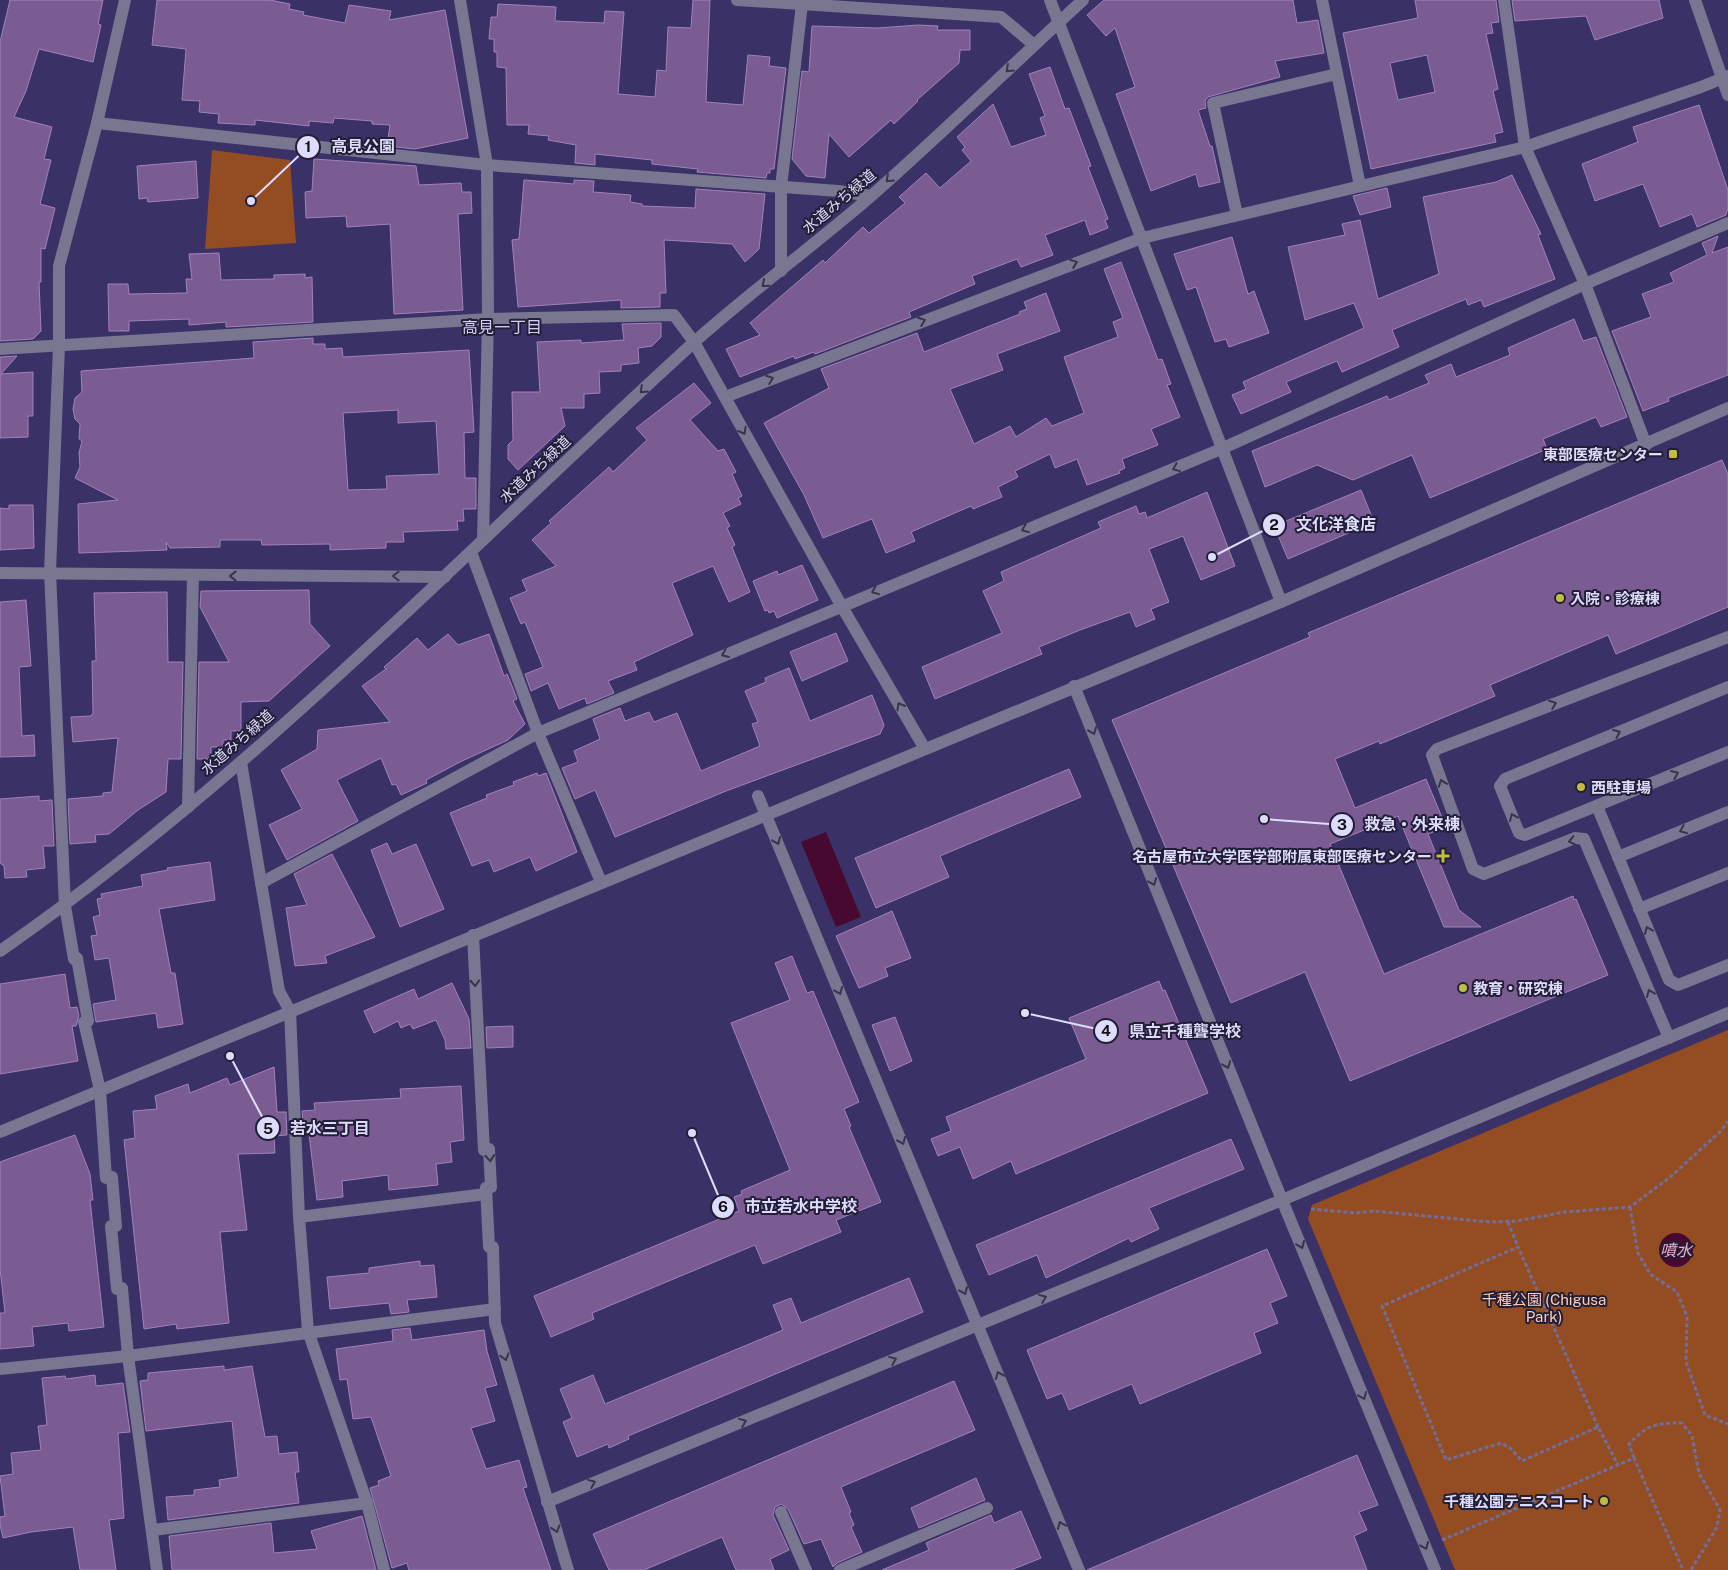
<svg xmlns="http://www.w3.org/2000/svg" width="1728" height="1570" font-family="'Public Sans','Noto Sans JP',sans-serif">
<rect width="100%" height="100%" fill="#3a3166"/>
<!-- green -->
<g fill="#944d23">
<path d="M212,150L290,160L296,243L205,249Z"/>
<path d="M1728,1030V1570H1455L1308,1219L1312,1205Z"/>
</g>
<!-- water -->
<g fill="#47092f">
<path d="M826,832L861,917L836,927L801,842Z"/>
<circle cx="1676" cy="1250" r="17"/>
</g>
<!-- building -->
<g fill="#7a5c93" stroke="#a182bb" fill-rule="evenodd">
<path d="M10,0H103L98,24L101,25L93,62L39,49L26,91L14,117L52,127L44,159L51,160L40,204L55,208L45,249L41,248V282H39L41,331L33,339L0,341V42Z"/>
<path d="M157,0H270L290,4L289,9L304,12L303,15L345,23L349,5L391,11L389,20L445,10L468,138L415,149L387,146L390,125L372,124V121L334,118L333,123L309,121V126L255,120V125L218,123L219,114L199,112L200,101L182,100L186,49L152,45Z"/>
<path d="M693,0H710L706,102L743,105L748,55L770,57L769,66L786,68L774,169H770V173H767L766,178L697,172L698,169L652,164V160L595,154V165L575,163L576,145L548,140L549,136L528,134L529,125H507L506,68L497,67V52H494V39H489L491,17H497L498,4L556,7L555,21L604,23L605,11L624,12L618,94L655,97L657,70L666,71L668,27L691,28Z"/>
<path d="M1104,0H1293L1297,23L1318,20L1324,53L1275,61L1280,77L1208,97L1205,101L1206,108L1198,110L1210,146H1212L1220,182L1199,187L1196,174L1151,191L1116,94L1135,87L1115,28L1106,36L1087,15Z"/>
<path d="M1415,0H1496L1499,22L1491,23L1493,33L1486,34L1498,89L1493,91L1503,132L1494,134L1496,142L1371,169L1343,33L1418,18ZM1427,55L1435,92L1398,100L1390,63Z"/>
<path d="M1512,0H1659L1663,18L1595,40L1586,16L1515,21Z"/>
<path d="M918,25L938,26L937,30H970V50H960L959,63L917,100L918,101L894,124L891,120L849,157L829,134L825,178L806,176L792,159L802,71L809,72L812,26L878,28Z"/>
<path d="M1050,67L1065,109L1069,108L1091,166L1088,167L1108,219L1105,220L1108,228L1090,235L1085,220L1045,235L1053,255L1021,267L1017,259L972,276L975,284L909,312L911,317L815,354L814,352L795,359L794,356L740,377L726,349L760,335L750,323L823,260L825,263L863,227L869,233L905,203L899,197L926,173L940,188L971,161L962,150L965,147L957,137L993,104L1011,147L1046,135L1040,118L1045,116L1029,74Z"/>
<path d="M1699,105L1728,190V208L1726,215L1697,227L1692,214L1660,227L1643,184L1595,201L1582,164L1638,142L1633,127Z"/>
<path d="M314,159L416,166L419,185L461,183L462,192H471L472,213L458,214L463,310L394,314L390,224L347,227L346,216L306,218L305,192L312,191Z"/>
<path d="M196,161L198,198L148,202L147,198L139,199L137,166Z"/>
<path d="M1512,175L1541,234L1538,235L1555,279L1484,307L1481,300L1468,305L1466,299L1392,330L1399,347L1342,372L1337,361L1286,382L1291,392L1241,414L1232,395L1246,389L1243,382L1364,328L1354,303L1305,320L1288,247L1345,235L1342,224L1360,220L1378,299L1439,274L1423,197L1496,182Z"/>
<path d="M524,180L574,184V180L594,181L593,192L631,195L630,202L642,204V206L695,208L696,189L765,194L759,249L745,262L732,244L664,240L666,293H660V307L621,308V300L518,307L512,240L519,239Z"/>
<path d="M1387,188L1391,207L1360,215L1353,196Z"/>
<path d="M1718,236L1712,253L1728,247V375L1668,398L1669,401L1643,411L1612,331L1651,317L1642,294L1674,282L1670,273L1707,255L1702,243Z"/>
<path d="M1232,237L1248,294L1254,291L1269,333L1229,347L1226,339L1215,342L1196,287L1187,290L1174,254Z"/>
<path d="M219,253L221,280L274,279V275L305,274V278L312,277L313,322L226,327V322L189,325V319L129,321V331H109L108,284H128L129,294L187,293L186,279H192L189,254Z"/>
<path d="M1121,262L1158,360L1162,359L1171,384L1167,385L1180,417L1151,429L1158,445L1122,459L1125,468L1119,471L1120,473L1087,485L1077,459L1055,468L1050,454L1015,471L1018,477L998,487L1002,497L973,509L971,506L911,532L915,541L886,553L872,519L823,538L804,495L764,423L829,388L821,369L917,333L924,352L1020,314L1019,312L1027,309L1024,302L1046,293L1060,331L997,354L1003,370L950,389L974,444L1010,426L1016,437L1046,418L1052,426L1084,413L1064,357L1118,337L1113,322L1123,318L1104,269Z"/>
<path d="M1574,319L1583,341L1596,337L1627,417L1601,427L1596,417L1543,439L1547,449L1430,498L1412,455L1353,480L1317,465L1265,487L1252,451L1387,396L1389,400L1429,383L1425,375L1451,364L1456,377L1510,355L1508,348Z"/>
<path d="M661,323V337L652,346L638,348L639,363L621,365V371L599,372L600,393L584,394V408H561L565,426L518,470L508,459V445L513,440L512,392H540L537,342L581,340V343L624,340L622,324Z"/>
<path d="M313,338V344H325V349L342,348L343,357L469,350L474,432L464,433L465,478H476V509H463L464,521H457L458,530L403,532L404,542H386V548L330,550V544L262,545L261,540H220V547L170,548L166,542L167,550L79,553L78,504L118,500L75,478L80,467L79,453L82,441L79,439L80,424L75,419L73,409L75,398L82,392L81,371L254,358L253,342ZM398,410V423L436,421L439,474L386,476L387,489L348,490L343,413Z"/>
<path d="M17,356L1,374L33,372V416H28V437L0,438V357Z"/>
<path d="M694,383L711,403L690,420L718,451L724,449L736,472L732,474L742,496L738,498L741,504L723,513L730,526L727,528L735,545L732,547L750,592L729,602L713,566L672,583L693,635L634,662L637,670L608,681L614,693L587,704L585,698L559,709L548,683L531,691L525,674L543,667L525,622L521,624L510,598L527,591L522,580L556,566L532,540L551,523L549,521L609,467L613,472L647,440L636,428Z"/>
<path d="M1722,460L1728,474V607L1616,654L1608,635L1490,685L1495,696L1380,744L1379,741L1335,759L1355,808L1426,779L1446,827L1428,834L1459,910L1481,927H1444L1398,816L1330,844L1384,974L1573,896L1574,900L1576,899L1608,975L1350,1081L1305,972L1231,1003L1112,720L1310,637L1308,633Z"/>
<path d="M1361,490L1374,522L1288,559L1274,526Z"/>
<path d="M1207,492L1235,566L1201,580L1183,536L1149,549L1169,602L1151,609L1155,619L1136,627L1130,612L1080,630L1039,647L1042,654L935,699L922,667L1002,633L983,591L1004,581L1001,572L1101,528L1098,522L1136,506L1139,514L1145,512L1147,518Z"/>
<path d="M9,505H33L34,548L0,550V508L9,509Z"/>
<path d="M802,565L818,600L777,618L774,611L769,613L768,610L765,611L753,581L777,571L778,575Z"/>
<path d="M309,590L310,624L330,646L269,701L241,702V731H231V740H223V747H211V759H197L199,662H229L200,607L201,591Z"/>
<path d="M167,592L168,662H183L181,759H168L166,792L138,810L109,834L95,835L96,842L70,844L68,799L103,796V793L112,792L118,738L73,742L71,717L91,716L93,713L92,661H96L94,593Z"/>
<path d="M26,600L31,666L19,667L22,736L34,735L35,756L0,757V602Z"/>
<path d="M836,633L848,661L802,681L790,652Z"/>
<path d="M448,634L458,645L489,634L504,676L507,674L510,681L517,699L513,701L525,724L508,740L462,761L426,780L427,783L401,795L396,784L392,785L381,758L337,780L358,821L287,860L269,825L302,809L281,770L317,749L318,730L390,722L362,686L386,669L384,667L417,638L428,650Z"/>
<path d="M789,668L810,721L872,695L884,725L880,734L726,791L615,837L595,790L575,799L562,768L578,762L574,751L600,739L593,719L620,708L625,721L649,712L654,722L677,713L701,771L760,746L752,724L758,722L745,691L766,682L765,678Z"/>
<path d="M1069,769L1081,797L940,856L949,877L876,908L855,858Z"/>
<path d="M537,773L538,776L546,773L577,852L536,871L530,857L494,872L489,860L472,866L450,813L487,798L486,795L514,785L513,782Z"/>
<path d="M39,796V801L52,800L54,846H43L45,868L26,870L27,877L5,878L4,866L0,863V799Z"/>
<path d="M387,843L392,854L416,844L444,909L400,927L371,850Z"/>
<path d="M332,854L375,937L325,956L327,963L295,966L286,908L307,905L294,874Z"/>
<path d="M210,862L215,900L159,909L171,973H175L183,1024L158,1028L156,1013L96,1022L93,1004L116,1000L109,958L95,960L91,936L97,935L93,917L100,915L97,899L102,898L101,894L143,886L141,875L168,870L167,868Z"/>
<path d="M892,911L911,958L885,968L888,976L859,988L836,936Z"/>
<path d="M792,956L807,993L813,991L859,1102L844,1109L851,1126L849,1127L881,1202L836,1220L841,1232L763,1264L755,1245L592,1313L594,1319L551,1337L534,1296L739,1211L734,1197L742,1194L741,1191L790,1170L731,1023L790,1000L775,963Z"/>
<path d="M65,974L70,1008L77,1007L79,1016L76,1026H72L78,1061L0,1074V984Z"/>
<path d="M1159,981L1163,991L1165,990L1208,1093L1016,1174L1011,1161L973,1179L960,1147L938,1156L931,1139L951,1131L946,1117L1086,1059L1069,1018Z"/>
<path d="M452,983L469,1019L471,1048L446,1049L445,1040L436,1020L413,1029L410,1024L401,1028L398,1021L374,1033L364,1011L414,989L418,999Z"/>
<path d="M895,1017L912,1061L890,1071L872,1025Z"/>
<path d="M513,1026V1047L487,1048L486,1027Z"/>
<path d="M274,1067L277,1112H286L287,1135L274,1136L275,1153L238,1154L247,1230L220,1232L229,1323L177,1329L176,1324L144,1329L124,1140L135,1138L133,1111L157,1109L155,1096L188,1084L190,1093L227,1078L230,1085Z"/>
<path d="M461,1086L464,1140L450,1142L452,1162L436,1164L438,1185L389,1190L388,1175L342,1181L343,1197L317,1200L309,1134H304L302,1111L315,1110L314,1103L401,1098L400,1089Z"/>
<path d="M75,1135L90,1174L93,1200H90L104,1327L69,1331L68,1323L32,1327L34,1346L0,1349V1313H5L0,1269V1162Z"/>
<path d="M1231,1139L1244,1169L1149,1208L1159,1229L1131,1242L1129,1238L1046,1278L1037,1255L989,1275L976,1245Z"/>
<path d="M1267,1249L1287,1296L1270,1303L1278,1323L1254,1333L1261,1353L1140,1404L1132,1384L1069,1410L1062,1393L1047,1399L1027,1350Z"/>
<path d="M420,1261V1266L434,1265L437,1297L407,1300L409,1312L391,1314L389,1303L330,1309L327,1277L369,1273V1268Z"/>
<path d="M909,1278L923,1312L628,1436L629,1439L609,1448L608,1444L577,1457L563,1422L572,1418L560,1389L593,1375L605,1404L783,1330L773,1305L791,1298L801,1323Z"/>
<path d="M410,1328L412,1340L484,1330L487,1351L497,1385L485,1388L495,1421L471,1428L486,1469L519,1460L527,1487L523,1488L551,1570H409L407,1563L392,1568L370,1488L379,1485L378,1481L391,1476L371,1417L353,1419L347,1379L340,1380L336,1349L393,1341L392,1330Z"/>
<path d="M224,1366V1370L252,1366L265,1437L277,1436L279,1454L297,1452L299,1472H295L299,1503L168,1520L166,1497L194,1495V1490L220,1487L219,1480L238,1477L232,1421L146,1431L140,1381L148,1380V1373Z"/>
<path d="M95,1375L96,1386L123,1383L130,1432L118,1433L124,1518L109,1520L116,1570H80L73,1527L31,1532L3,1538L0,1525V1517L5,1516L0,1476L13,1474L11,1453L41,1450L38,1426L47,1425L42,1378L65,1376L66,1379Z"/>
<path d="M954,1381L975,1430L841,1487L851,1512L849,1513L854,1525L851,1527L862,1552L837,1563L833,1567L821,1539L804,1544L788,1509L781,1504L775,1507L773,1515L789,1550L770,1559L774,1570H736L722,1537L644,1570H609L593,1534Z"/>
<path d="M1357,1455L1378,1505L1359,1512L1367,1530L1354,1536L1367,1570H1087Z"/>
<path d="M976,1478L985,1500L919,1528L911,1508Z"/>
<path d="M1021,1511L1041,1558L1011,1570H882L929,1550L926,1543L991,1515L994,1523Z"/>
<path d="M362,1516L376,1570H172L169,1536L271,1523L274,1553L317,1549L311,1531Z"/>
</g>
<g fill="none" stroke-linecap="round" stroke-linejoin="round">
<!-- path -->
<g stroke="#736d9a" stroke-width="3" stroke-dasharray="4 2.5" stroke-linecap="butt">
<path d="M1630,1207L1638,1253L1650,1274L1677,1292L1687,1317L1686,1362L1705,1415L1728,1424"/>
<path d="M1311,1209L1355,1213L1373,1211L1490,1222L1516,1221L1565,1212L1630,1207L1669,1178L1721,1131L1728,1121"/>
<path d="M1508,1222L1518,1247"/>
<path d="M1598,1427L1518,1247L1382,1306L1446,1460L1501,1443L1510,1448L1522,1461L1598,1427L1618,1465"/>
<path d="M1634,1458L1629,1444C1648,1424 1656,1423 1682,1423L1692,1436L1699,1473L1720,1510L1717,1527L1691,1570"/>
<path d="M1442,1540L1634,1458L1683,1570"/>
</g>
<!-- minor -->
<g stroke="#787690" stroke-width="12">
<path d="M125,0L97,123L59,266V346L50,572L65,906L74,959L77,958L88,1021L84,1022L100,1090L106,1178L112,1177L116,1226H111L117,1289L122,1288L128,1356L157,1570"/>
<path d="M460,0L487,165L488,319L483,540"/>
<path d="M737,0L1001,17L1034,45"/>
<path d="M1050,0L1281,602"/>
<path d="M1322,0L1360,186"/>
<path d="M1504,0L1525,147L1585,284L1646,445"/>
<path d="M1695,0L1728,95"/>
<path d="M97,123L487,165L838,191L871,196"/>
<path d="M1237,215L1213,103L1337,74"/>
<path d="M781,271V187L802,4"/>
<path d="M0,349L488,319L674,315L694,342L841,605L925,749"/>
<path d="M725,397L1142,238L1525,147L1701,87L1728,76"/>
<path d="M471,552L538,733L601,882"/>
<path d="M0,573L445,577"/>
<path d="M1074,686L1282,1200L1435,1570"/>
<path d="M1728,687L1505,779L1500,786L1519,833L1525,835L1728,752"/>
<path d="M241,762L279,991L290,1011L299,1217L308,1331L367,1503L384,1570"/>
<path d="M758,796L1079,1570"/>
<path d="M1597,806L1669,980L1678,985L1728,965"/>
<path d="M188,807L193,575"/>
<path d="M1618,857L1728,812"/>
<path d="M261,883L538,733L1221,449L1585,284L1728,223"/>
<path d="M1639,909L1728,873"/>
<path d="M473,935L484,1150L489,1149L491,1187L486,1188L489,1247H493L495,1323L568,1570"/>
<path d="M0,951C252,776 465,551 691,345C749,293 812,247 870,197C943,133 1012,65 1083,0"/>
<path d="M1669,1038L1584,839L1575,838L1484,874L1473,869L1432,755L1437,749L1728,637"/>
<path d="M0,1132L1281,602L1728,408"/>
<path d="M299,1217L486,1194"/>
<path d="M0,1369L128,1356L495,1309"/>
<path d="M547,1502L1282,1200L1728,1013"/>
<path d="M781,1512L806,1570"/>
<path d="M153,1530L367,1503"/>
<path d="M840,1570L987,1508"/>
</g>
</g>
<!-- one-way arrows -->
<defs><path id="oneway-chevron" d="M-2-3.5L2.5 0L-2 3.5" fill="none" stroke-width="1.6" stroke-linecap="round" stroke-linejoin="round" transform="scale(1.25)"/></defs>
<g stroke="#37344c">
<use href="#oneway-chevron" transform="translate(1009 69) rotate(137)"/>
<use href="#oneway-chevron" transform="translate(889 179) rotate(137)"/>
<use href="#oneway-chevron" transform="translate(1074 263) rotate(-21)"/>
<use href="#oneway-chevron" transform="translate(765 284) rotate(140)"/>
<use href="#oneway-chevron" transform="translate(922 321) rotate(-21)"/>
<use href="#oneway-chevron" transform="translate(770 379) rotate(-21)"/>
<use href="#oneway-chevron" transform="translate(643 390) rotate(137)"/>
<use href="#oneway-chevron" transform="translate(743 431) rotate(61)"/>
<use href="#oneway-chevron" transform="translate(1176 468) rotate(158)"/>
<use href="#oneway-chevron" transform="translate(1025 529) rotate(158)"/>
<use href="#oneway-chevron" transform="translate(233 576) rotate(-180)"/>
<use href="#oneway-chevron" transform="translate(396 576) rotate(-180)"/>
<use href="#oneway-chevron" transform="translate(875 591) rotate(158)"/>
<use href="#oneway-chevron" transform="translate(725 654) rotate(157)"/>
<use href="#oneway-chevron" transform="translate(1553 704) rotate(-21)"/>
<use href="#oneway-chevron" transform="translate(900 706) rotate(-120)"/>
<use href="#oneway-chevron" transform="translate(1093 731) rotate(68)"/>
<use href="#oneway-chevron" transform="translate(1617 733) rotate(-23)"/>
<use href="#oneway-chevron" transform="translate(1675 774) rotate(-23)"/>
<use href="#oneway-chevron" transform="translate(1442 783) rotate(-110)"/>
<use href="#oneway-chevron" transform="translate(1513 817) rotate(-113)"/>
<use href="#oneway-chevron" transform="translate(1683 830) rotate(158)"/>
<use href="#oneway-chevron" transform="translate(777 841) rotate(67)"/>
<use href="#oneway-chevron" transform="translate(1572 841) rotate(167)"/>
<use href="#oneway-chevron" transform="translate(1153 882) rotate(68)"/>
<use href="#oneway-chevron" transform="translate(1648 930) rotate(-112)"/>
<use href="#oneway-chevron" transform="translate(475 983) rotate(87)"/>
<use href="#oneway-chevron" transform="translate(839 991) rotate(67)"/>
<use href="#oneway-chevron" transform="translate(1650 993) rotate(-113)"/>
<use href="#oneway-chevron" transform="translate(1227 1065) rotate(68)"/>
<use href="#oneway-chevron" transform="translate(902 1141) rotate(67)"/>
<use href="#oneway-chevron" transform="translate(490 1158) rotate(85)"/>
<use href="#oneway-chevron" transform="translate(1301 1245) rotate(67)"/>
<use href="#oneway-chevron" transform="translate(964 1291) rotate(67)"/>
<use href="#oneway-chevron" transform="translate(1043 1298) rotate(-22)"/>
<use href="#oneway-chevron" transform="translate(505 1357) rotate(74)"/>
<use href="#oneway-chevron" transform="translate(893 1360) rotate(-22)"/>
<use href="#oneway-chevron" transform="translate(999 1375) rotate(-112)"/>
<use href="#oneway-chevron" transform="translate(1363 1396) rotate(67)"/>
<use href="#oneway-chevron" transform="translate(743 1422) rotate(-22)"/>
<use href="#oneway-chevron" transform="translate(592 1483) rotate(-22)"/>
<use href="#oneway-chevron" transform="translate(1061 1525) rotate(-112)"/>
<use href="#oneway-chevron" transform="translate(556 1529) rotate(73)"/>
<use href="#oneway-chevron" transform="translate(1425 1546) rotate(67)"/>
</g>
<!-- markers -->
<g fill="#c0be41" stroke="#211e36" stroke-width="2">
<rect x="1668" y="449" width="10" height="10" rx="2.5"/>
<circle cx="1560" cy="598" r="5"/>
<circle cx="1581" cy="787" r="5"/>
<path d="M1440.5 848.5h5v5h5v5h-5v5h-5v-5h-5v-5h5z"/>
<circle cx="1463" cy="988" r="5"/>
<circle cx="1604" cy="1501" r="5"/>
</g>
<g text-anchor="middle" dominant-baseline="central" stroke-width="4" stroke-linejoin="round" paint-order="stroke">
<!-- street labels -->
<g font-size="15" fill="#dedcfc" stroke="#211e36">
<text transform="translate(839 201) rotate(-40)">水道みち緑道</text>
<text transform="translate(535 469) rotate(-43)">水道みち緑道</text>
<text transform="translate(237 742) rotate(-41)">水道みち緑道</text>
</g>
<!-- poi labels -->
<g font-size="15" font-weight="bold" fill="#dedcfc" stroke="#211e36" text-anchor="end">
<text x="1663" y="454">東部医療センター</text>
<text x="1570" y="598" text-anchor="start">入院・診療棟</text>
<text x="1591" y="787" text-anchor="start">西駐車場</text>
<text x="1432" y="856">名古屋市立大学医学部附属東部医療センター</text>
<text x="1473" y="988" text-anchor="start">教育・研究棟</text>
<text x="1594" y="1501">千種公園テニスコート</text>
</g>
<!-- park labels -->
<g font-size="15" fill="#fdceb6" stroke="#211e36">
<text x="1544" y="1299">千種公園 (Chigusa<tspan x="1544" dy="17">Park)</tspan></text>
</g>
<!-- neighbourhood labels -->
<g font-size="16" fill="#d2cff6" stroke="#211e36">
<text x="502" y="327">高見一丁目</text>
</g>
<!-- water labels -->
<g font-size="16" font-style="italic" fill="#f4adcf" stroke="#211e36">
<text x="1676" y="1250">噴水</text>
</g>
</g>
<!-- callouts -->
<path fill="none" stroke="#dedcfc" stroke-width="2" d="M251 201L308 147M1212 557L1274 525M1264 819L1342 825M1025 1013L1106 1031M230 1056L268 1128M692 1133L723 1207"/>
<g fill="#dedcfc" stroke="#211e36" stroke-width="2">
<circle cx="251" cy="201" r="5"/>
<circle cx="1212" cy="557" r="5"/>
<circle cx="1264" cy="819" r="5"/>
<circle cx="1025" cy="1013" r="5"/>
<circle cx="230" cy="1056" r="5"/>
<circle cx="692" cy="1133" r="5"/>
<circle cx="308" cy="147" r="12"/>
<circle cx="1274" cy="525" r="12"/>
<circle cx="1342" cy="825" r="12"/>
<circle cx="1106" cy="1031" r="12"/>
<circle cx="268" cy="1128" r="12"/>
<circle cx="723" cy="1207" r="12"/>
</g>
<g font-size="15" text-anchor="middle" font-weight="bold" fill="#111">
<text x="308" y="152">1</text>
<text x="1274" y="530">2</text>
<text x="1342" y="830">3</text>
<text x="1106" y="1036">4</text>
<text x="268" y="1134">5</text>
<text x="723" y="1212">6</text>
</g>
<g font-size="16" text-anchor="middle" font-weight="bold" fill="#dedcfc" stroke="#211e36" stroke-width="4" stroke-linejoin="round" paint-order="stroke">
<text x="363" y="152">高見公園</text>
<text x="1336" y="530">文化洋食店</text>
<text x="1412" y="830">救急・外来棟</text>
<text x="1185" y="1037">県立千種聾学校</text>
<text x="330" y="1134">若水三丁目</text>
<text x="801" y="1212">市立若水中学校</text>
</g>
</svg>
